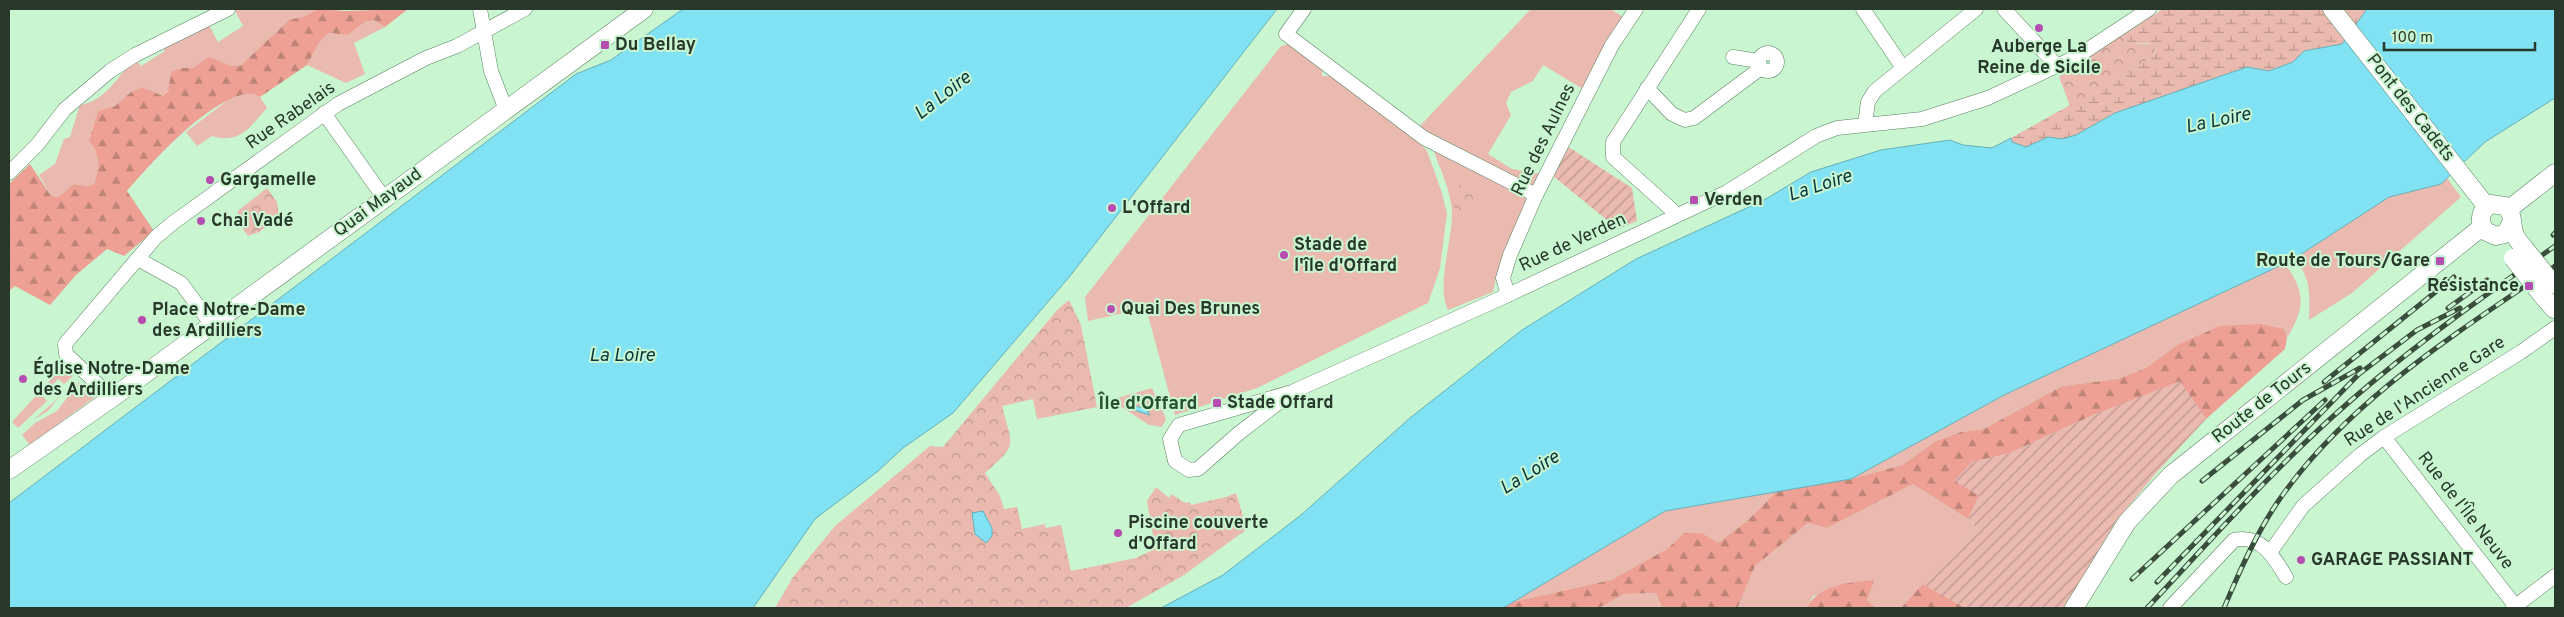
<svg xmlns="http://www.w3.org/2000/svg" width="2564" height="617" font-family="Overpass,sans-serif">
<defs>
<pattern id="forest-firs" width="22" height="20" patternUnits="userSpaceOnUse" patternTransform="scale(1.25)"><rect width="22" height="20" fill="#eda093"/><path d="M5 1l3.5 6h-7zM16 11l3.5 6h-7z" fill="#c08378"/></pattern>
<pattern id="wetland-marsh" width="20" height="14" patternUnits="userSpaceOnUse" patternTransform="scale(1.25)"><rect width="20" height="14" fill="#eab9b0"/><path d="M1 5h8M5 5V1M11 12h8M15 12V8" fill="none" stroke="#be978f"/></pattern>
<pattern id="park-crowns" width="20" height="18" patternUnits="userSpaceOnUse" patternTransform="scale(1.25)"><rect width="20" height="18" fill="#eab9b0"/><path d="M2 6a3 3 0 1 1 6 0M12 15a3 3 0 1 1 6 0" fill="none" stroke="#be978f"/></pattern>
<pattern id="garden-furrows" width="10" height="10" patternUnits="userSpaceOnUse" patternTransform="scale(1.25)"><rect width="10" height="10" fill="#eab9b0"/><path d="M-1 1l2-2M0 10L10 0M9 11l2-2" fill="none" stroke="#be978f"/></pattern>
</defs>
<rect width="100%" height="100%" fill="#c9f6d0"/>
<!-- grass -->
<g fill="#eab9b0">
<path d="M234,9H318L305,16L289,20L240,66H230L209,58L193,68H182L170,81L168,92L163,96L142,87L131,92L115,106L98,111L89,141C100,152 100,170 94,184L88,186L74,184L58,197L51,196L39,175L55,164L64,139L70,137L80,105C106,101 118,76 135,58L141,66L165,51L161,44L209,25L218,42L243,26Z"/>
<path d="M1531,9H1611L1623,17L1583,89L1543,65L1533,81L1511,92L1506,103L1511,115L1488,154L1512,169L1541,174L1534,189L1417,129Z"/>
<path d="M374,20L385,27L354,43L365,74L346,83L307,65L320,41L329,33L348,35L365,22Z"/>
<path d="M1290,44L1322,66V76H1335L1413,135L1427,151L1441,190L1447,213L1440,268L1428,303L1257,388L1175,415L1146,308L1088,321L1085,297L1281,46Z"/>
<path d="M246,93L260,97L267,108C251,126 239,145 212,136L197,146L186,132L228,100Z"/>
<path d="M1432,146L1521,191L1526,199L1525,208L1497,273L1493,292L1448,310C1436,286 1452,243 1452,214C1452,192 1439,167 1432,146Z"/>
<path d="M2447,178L2461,197L2352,293L2309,320C2310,293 2311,280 2295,258L2389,197L2441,184Z"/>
<path d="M2285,263C2306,294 2305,307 2287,338L2284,329L2177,345L2146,368L2118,379L2062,386L1984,429L1961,432L1936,441L1902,465L1851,479L2004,395Z"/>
<path d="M62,367L73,376L64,384L58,379L43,396L47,401L18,428L12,422Z"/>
<path d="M79,382L95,397L30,445L22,435L35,423L57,411Z"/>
<path d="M67,387L48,411L33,420L54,402Z"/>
<path d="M1152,388L1166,419L1162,427L1149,425L1111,400Z"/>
<path d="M1913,484L1968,519L1977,528L1901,608H1876L1867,600L1873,580L1813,596L1806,608H1734L1738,607L1755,566L1808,523L1827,528Z"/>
<path d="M1777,491L1747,521L1718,543L1702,533H1684L1667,549L1611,580L1513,602L1665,511Z"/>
<path d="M1656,593L1662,608H1599L1624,594Z"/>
</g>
<!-- forest -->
<g fill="url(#forest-firs)">
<path d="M318,9L345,11L408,9L385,27L374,20L365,22L348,35L329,33L320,41L307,65L260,97C255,95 249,93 245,94C205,103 153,161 127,191L154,231L124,256L107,249L76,275L50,305L15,286L9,291V184L30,164L51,196L58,197L74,184L88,186L94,184C100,170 100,152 89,141L98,111L115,106L131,92L142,87L163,96L168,92L171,72L182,68H193L209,57L230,66H240L289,20L305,16Z"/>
<path d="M2260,324L2284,329L2287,338L2285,349L2206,419L2180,382L2096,414L2008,454L1972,462L1979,496L1968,519L1913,484L1827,528L1808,523L1755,566L1738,607L1662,608L1656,593L1624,594L1599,608H1503L1513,602L1611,580L1667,549L1684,533H1702L1718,543L1747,521L1777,491L1851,479L1902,465L1936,441L1961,432L1984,429L2062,386L2118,379L2146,368L2177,345L2220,326Z"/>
<path d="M1874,580L1867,600L1876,608H1806C1820,584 1848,583 1874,580Z"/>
<path d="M1923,584L1965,608H1901Z"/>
</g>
<!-- wetland -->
<path fill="url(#wetland-marsh)" d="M2163,9H2367L2342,44L2304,51L2293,62L2269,71L2247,67L2115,113L2076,135L2062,139L2048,137L2026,147L2012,142L2011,138L2138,67L2156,53V49L2149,43L2128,44L2126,38L2121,36Z"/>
<!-- park -->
<g fill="url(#park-crowns)">
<path d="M2121,36L2126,38L2128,44H2154L2156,53L2138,67L2070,106L2059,77L2106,44Z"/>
<circle cx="1465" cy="198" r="14"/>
<path d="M267,188L277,202L279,217L259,232L248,236L235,218L239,210Z"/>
<path d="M1069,300L1081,325L1097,407L1037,419L1033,399L1002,406C1013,449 1018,443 985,473L1000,496L1004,509L1017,507L1022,529L1045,524L1046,528L1061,525L1071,571L1136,558L1151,551L1154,541L1147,501L1156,487L1169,498L1171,494L1185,503L1190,502L1191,505L1226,497L1236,493L1247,529L1184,575L1126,608H775L793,577L835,526L930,446L943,447L1057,310Z"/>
</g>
<!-- garden -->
<g fill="url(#garden-furrows)">
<path d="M1567,146L1632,188L1637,221L1618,229L1553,176Z"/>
<path d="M2180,381L2206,419L2158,471L2116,521L2065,608H1965L1923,584L1977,528L1968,519L1979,496L1954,481L1972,462L2008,454L2096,414Z"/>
</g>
<!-- water -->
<g fill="#80e2f3" stroke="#66afb7">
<path d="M683,9H1277L1070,276L953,413L903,448L877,472L815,519L753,608H9V503L576,74L611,60Z"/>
<path d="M2367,9H2555V98L2485,142L2441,184L2389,197L2292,260L2004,395L1851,479L1665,511L1503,608H1161L1223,575L1301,515L1410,418L1522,330L1636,259L1764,200L1811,172L1881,150L1950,140L1963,145L1992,148L2011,138L2012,142L2026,147L2048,137L2062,139L2076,135L2115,113L2247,67L2269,71L2293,62L2304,51L2342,44Z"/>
<path d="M1125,405L1146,408L1150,415L1127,408Z"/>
<path d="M983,511L992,528V536L986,543L975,534L972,513Z"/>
</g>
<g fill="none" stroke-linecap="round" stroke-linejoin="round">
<defs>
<g id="minor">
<path d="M480,9L491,71L506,110"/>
<path d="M1304,9L1286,34L1424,138L1536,195"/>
<path d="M1863,9L1903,68"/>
<path d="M2004,9L2057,66"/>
<circle cx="1768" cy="62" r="9"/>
<path d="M1733,57L1759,61"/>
<path d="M1647,88L1672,114L1685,120L1694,118L1761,68"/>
<path d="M324,113L384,198"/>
<path d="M1865,124L1868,102L1875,91L1976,9"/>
<path d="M9,173L37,145L65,109L110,71L135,55L228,9"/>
<path d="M1675,216L1672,210L1613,157V142L1699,9"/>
<path d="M138,259L181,283L212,325"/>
<path d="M1508,295L1503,278L1510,255L1536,195L1612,45L1636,9"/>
<path d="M1292,392L1238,434L1198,469L1189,470L1175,461L1170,439L1179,425L1292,392L1508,295L1727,192L1816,136L1837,128L1922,119L1988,98L2078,56L2149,9"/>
<path d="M112,398L66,354L65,344L156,237L174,222L338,104L426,58L457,46L525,9"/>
<path d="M2384,437L2517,608"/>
<path d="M2271,551L2303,506L2360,455L2384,437L2521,352L2555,328"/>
<path d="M2170,608L2234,540C2261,534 2274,557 2286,577"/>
<path d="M2513,608L2555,576"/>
</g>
<g id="major">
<path d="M2332,9L2487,207"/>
<path d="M2509,209L2555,173"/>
<path d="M2512,222L2505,234L2496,236L2485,231C2478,221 2480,210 2491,204L2505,206C2514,214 2511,222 2514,232C2515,238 2521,244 2525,249"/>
<path d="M2541,294L2554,309"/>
<path d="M9,470L112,398L644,9"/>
<path d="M2074,608L2127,522L2171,475L2482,227"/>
</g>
</defs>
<!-- minor casing -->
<use href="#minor" stroke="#588160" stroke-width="15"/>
<!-- major casing -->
<use href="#major" stroke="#588160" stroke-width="19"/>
<!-- minor -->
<use href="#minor" stroke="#fff" stroke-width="14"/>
<!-- major -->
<use href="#major" stroke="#fff" stroke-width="18"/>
<defs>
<g id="rail">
<path d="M2553,235L2555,233"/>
<path d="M2448,308L2487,280"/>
<path d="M2324,382L2454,277"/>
<path d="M2202,481L2303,400L2360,368"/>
<path d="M2132,579L2325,400"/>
<path d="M2157,582L2359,374L2417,330L2460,308"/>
<path d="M2147,608C2212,539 2276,466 2348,403C2413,346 2484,296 2555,246"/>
<path d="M2224,608C2239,572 2255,536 2277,503C2346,402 2455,334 2555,266"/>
</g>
</defs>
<!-- rail casing -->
<use href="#rail" stroke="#3a4e3d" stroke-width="5"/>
<!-- rail -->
<use href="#rail" stroke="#c9f6d0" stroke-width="3" stroke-dasharray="9" stroke-linecap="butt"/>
<defs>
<g id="major-bridge">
<path d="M2525,249L2553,284"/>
<path d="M2513,258L2541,294"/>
</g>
</defs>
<!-- major-bridge casing -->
<use href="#major-bridge" stroke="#588160" stroke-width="19" stroke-linecap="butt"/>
<!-- major-bridge -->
<use href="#major-bridge" stroke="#fff" stroke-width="18"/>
</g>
<!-- markers -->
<g fill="#b64db0" stroke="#c9f6d0" stroke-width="2">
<circle cx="2039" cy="28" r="5"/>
<rect x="600" y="40" width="10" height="10" rx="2.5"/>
<circle cx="210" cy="180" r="5"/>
<rect x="1689" y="195" width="10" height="10" rx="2.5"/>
<circle cx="1112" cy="208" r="5"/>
<circle cx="201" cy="221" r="5"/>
<circle cx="1284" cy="255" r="5"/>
<rect x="2435" y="256" width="10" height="10" rx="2.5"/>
<rect x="2524" y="281" width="10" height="10" rx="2.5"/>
<circle cx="1111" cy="309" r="5"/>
<circle cx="142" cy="320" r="5"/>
<circle cx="23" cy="379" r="5"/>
<rect x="1212" y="398" width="10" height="10" rx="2.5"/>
<circle cx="1118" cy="533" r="5"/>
<circle cx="2301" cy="560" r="5"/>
</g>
<g text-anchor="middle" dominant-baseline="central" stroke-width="4" stroke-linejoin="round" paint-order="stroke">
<!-- poi labels -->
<g font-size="18" font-weight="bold" fill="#28392b" stroke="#c9f6d0" text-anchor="start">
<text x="615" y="45">Du Bellay</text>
<text x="2039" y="47" text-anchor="middle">Auberge La<tspan x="2039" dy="21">Reine de Sicile</tspan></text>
<text x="220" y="180">Gargamelle</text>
<text x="1704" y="200">Verden</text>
<text x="1122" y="208">L'Offard</text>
<text x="211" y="221">Chai Vadé</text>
<text x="1294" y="245">Stade de<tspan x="1294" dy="21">l'île d'Offard</tspan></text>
<text x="2430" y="261" text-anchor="end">Route de Tours/Gare</text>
<text x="2519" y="286" text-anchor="end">Résistance</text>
<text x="1121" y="309">Quai Des Brunes</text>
<text x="152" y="310">Place Notre-Dame<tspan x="152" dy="21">des Ardilliers</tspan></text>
<text x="33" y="369">Église Notre-Dame<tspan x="33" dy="21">des Ardilliers</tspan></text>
<text x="1227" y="403">Stade Offard</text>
<text x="1128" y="523">Piscine couverte<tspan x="1128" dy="21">d'Offard</tspan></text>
<text x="2311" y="560">GARAGE PASSIANT</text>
</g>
<!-- street labels -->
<g font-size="18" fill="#28392b" stroke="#c9f6d0">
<text transform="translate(2410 108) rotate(52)">Pont des Cadets</text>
<text transform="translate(291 116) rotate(-35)">Rue Rabelais</text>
<text transform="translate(1544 140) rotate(-64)">Rue des Aulnes</text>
<text transform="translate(378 203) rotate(-36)">Quai Mayaud</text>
<text transform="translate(1573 243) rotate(-25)">Rue de Verden</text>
<text transform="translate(2425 392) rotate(-33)">Rue de l'Ancienne Gare</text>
<text transform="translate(2262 403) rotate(-38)">Route de Tours</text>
<text transform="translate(2465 511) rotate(52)">Rue de l'Île Neuve</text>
</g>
<!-- water labels -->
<g font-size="19" font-style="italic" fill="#07383f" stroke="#c9f6d0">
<text transform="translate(943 96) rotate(-38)">La Loire</text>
<text transform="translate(2218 121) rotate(-12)">La Loire</text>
<text transform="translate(1820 186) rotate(-18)">La Loire</text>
<text x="622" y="356">La Loire</text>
<text transform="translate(1530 473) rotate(-32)">La Loire</text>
</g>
<!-- neighbourhood labels -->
<g font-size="19" font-weight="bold" fill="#264e2f" stroke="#c9f6d0">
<text x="1148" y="404">Île d'Offard</text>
</g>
</g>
<!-- border -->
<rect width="2564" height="617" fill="none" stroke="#28392b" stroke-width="20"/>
<!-- scale -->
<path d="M2384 42v8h151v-8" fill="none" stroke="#28392b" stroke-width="2.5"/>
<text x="2392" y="42" font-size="15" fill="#28392b" stroke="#c9f6d0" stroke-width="4" paint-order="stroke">100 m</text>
</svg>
